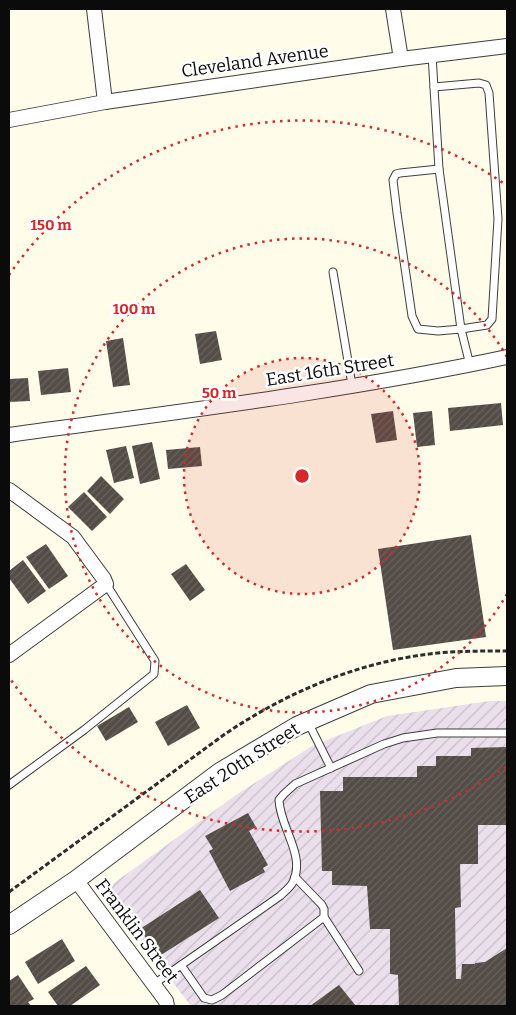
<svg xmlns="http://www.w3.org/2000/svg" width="516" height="1015" font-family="Bitter,serif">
<defs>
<pattern id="industrial-furrows" width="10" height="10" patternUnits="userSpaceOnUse" patternTransform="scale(1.25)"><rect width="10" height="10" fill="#eadfeb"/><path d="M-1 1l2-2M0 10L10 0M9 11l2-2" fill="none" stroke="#c7bec8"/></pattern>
<pattern id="building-hatch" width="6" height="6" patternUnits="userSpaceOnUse" patternTransform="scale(1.25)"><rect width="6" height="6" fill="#544d47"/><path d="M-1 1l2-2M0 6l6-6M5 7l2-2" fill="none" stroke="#68625d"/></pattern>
</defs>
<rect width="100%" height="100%" fill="#fffcea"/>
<!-- industrial -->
<path fill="url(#industrial-furrows)" d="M490,701H507V1006H191L103,891L236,795L312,746L387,716Z"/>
<!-- building -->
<g fill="url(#building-hatch)">
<path d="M216,331L222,360L200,364L195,334Z"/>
<path d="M123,338L130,385L113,387L106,341Z"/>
<path d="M68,368L71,392L41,395L38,371Z"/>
<path d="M28,378L30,401L9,402V379Z"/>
<path d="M501,403L503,425L450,431L448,408Z"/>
<path d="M393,411L397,440L376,443L371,414Z"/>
<path d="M432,411L435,445L417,447L413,413Z"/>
<path d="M152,442L160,479L140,484L132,446Z"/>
<path d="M126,446L134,478L114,483L106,450Z"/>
<path d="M200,447L202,466L168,469L166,450Z"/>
<path d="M101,476L124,499L110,514L87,491Z"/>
<path d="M84,492L107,517L92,531L68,507Z"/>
<path d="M471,535L486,637L393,650L378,549Z"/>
<path d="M46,544L68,576L49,589L26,557Z"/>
<path d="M23,560L46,591L28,604L9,578V571Z"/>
<path d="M186,564L205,590L190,601L171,574Z"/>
<path d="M187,705L200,728L168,746L155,722Z"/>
<path d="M129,707L138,722L106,741L97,726Z"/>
<path d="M507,747V825H478V864H460L461,907L455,908L456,979H461L462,964H475V963L485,962L507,948V1006H399L398,975L390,974V929H370L367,886L332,885V871H322L320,791H343V777H417V766H436V756H471V748Z"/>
<path d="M248,813L256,827L249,831L268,865L263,868L265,872L230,891L209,851L213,849L205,836Z"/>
<path d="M200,890L219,918L158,957L140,929Z"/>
<path d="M62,939L75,961L38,984L25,962Z"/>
<path d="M86,966L100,985L70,1006H58L48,992Z"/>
<path d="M18,975L34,999L28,1002L31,1006H9V981Z"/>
<path d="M339,985L356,1006H310Z"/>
</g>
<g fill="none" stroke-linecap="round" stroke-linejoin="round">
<defs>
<g id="service">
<path d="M432,55L439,169L461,329L470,365"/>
<path d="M434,87L479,83L486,85L489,93L498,219L492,319L487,325L461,329L438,331L418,329L412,316L397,213L393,180L396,174L400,173L439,169"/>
<path d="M333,272L352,385"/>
<path d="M308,722L331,768"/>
<path d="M9,785L84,730L154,674L155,661L106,584"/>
<path d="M324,917L359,971"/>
<path d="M181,965L204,998L212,1000L222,995L324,917V909L322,905L295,877"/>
<path d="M154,984L280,896C284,892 290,888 293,882C306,855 280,828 279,800L284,794L295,784L384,744L403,738L437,733H507"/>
</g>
<g id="minor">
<path d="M94,9L105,102"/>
<path d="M393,9L401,59"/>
<path d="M9,120L105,102L401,59L507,46"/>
<path d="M9,435C175,412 343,392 507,357"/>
<path d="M9,490L73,537L104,579L106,584L9,655"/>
<path d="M76,880L166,1001L167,1006"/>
</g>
<path id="tertiary" d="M9,925L76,880L220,772L297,726L371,694L456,678L507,676"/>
</defs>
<!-- service casing -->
<use href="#service" stroke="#3e3e3e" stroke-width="9"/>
<!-- minor casing -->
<use href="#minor" stroke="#3e3e3e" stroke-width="16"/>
<!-- tertiary casing -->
<use href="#tertiary" stroke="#3e3e3e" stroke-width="20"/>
<!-- path -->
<path stroke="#2d2d2d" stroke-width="3" stroke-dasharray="5 2.5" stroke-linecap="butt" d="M9,892L225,734C289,691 360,661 438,653C461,651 484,651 507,651"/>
<!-- service -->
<use href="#service" stroke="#fff" stroke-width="7"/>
<!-- minor -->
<use href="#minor" stroke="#fff" stroke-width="14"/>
<!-- tertiary -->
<use href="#tertiary" stroke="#fff" stroke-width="18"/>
</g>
<!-- distance rings -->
<circle cx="302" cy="476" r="118" fill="#d62828" fill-opacity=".12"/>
<g fill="none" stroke="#d62828" stroke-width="2.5" stroke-dasharray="2.5 5">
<circle cx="302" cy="476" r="118"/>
<path d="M507 594A237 237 0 1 1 507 357"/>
<path d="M506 767A355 355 0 0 1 9 677M9 275A355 355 0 0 1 506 185"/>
</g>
<g text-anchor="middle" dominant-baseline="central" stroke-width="5" stroke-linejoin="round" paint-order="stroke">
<!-- street labels -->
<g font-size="18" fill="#0b0b0b" stroke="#fff">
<text transform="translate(255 61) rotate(-8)">Cleveland Avenue</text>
<text transform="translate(330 370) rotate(-9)">East 16th Street</text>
<text transform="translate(242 763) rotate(-33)">East 20th Street</text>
<text transform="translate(137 931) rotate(53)">Franklin Street</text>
</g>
</g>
<circle cx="302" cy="476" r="8" fill="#d62828" stroke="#fff" stroke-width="2.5"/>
<g font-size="15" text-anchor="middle" font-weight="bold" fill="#d62828" stroke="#fff" stroke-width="5" stroke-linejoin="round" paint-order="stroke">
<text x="51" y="230">150 m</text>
<text x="134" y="314">100 m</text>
<text x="219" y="398">50 m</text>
</g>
<!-- border -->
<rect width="516" height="1015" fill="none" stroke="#0b0b0b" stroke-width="20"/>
</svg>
